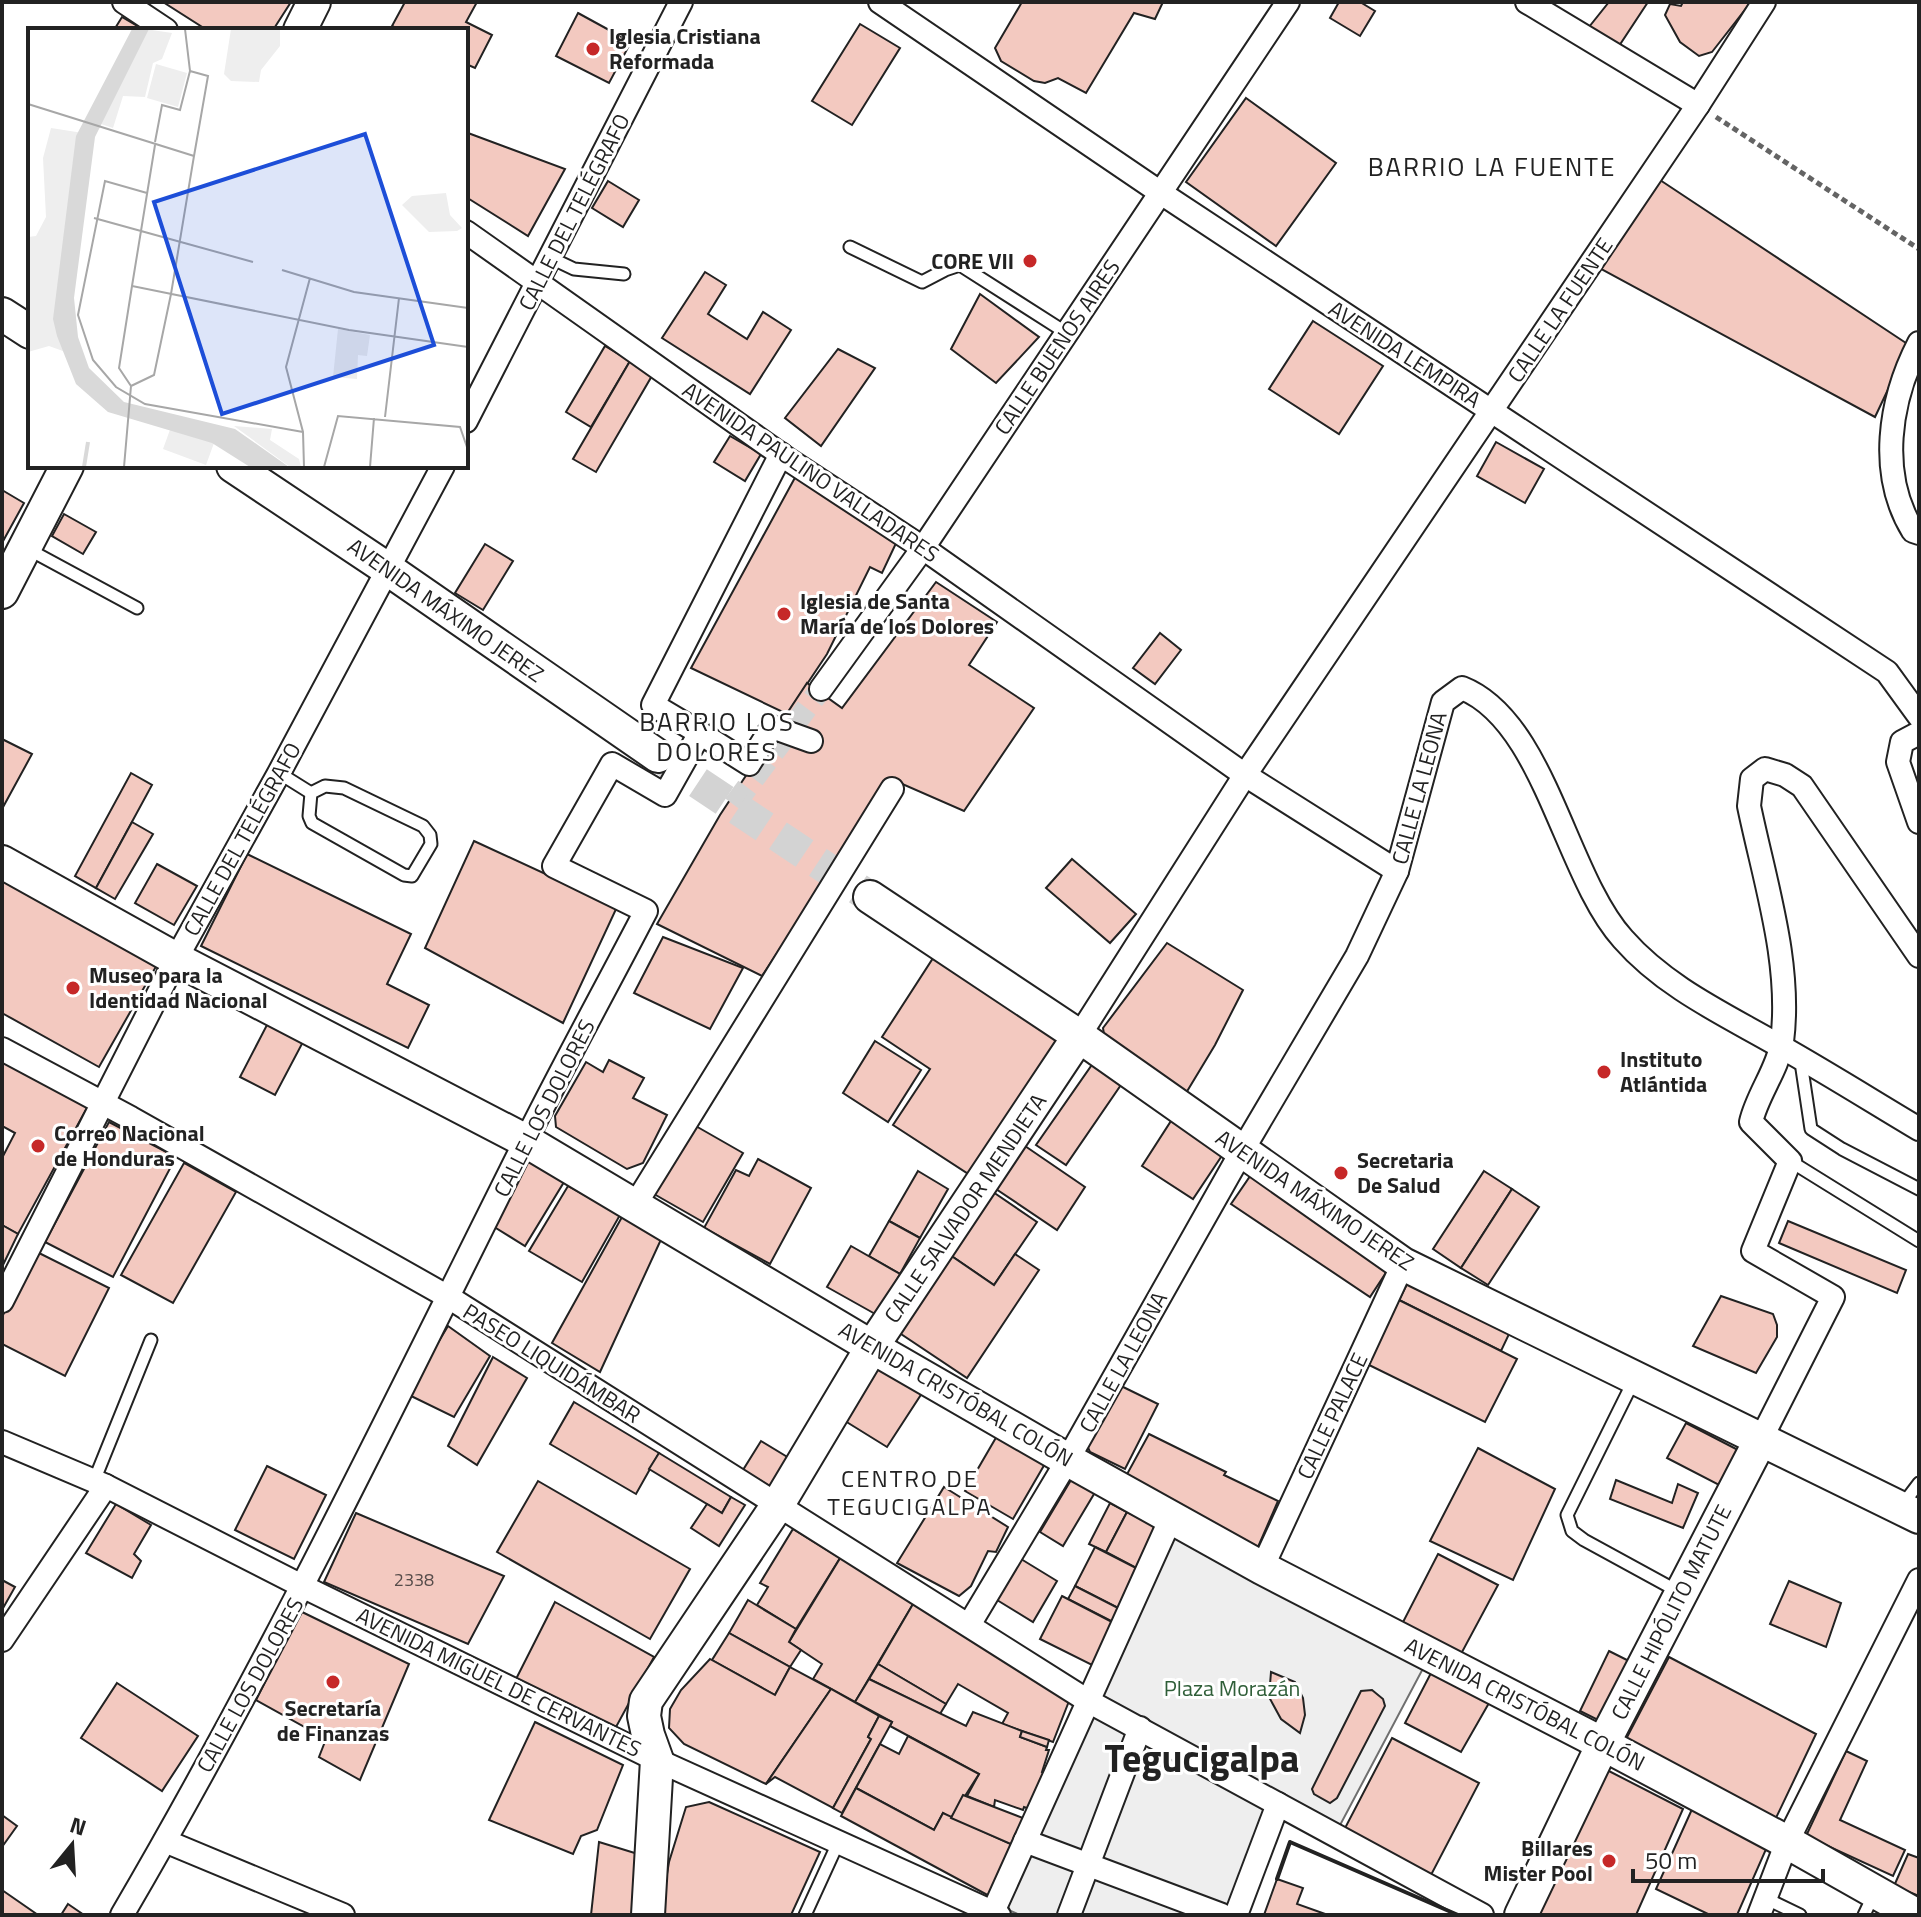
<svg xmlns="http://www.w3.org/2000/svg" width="1921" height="1917" font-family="'Titillium Web',sans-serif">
<rect width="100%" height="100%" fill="#fff"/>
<!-- green -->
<path fill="#eee" stroke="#6f6f6f" stroke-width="2" d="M1176,1529L1427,1661L1338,1829L1274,1796L1229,1915H1020L1006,1909Z"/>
<!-- building -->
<g fill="#f3c9c0" stroke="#222" stroke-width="2">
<path d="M163,2H291L273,30H207Z"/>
<path d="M405,2H477L466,22L492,35L475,68L466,64V30H400L392,26Z"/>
<path d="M1022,2H1163L1155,19L1134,13L1086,93L1058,78L1045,83L1034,81L1001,61L995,48Z"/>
<path d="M1339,2H1360L1375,11L1360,36L1330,18Z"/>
<path d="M1609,2H1648L1617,49L1589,27Z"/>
<path d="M1683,2H1751L1712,52L1699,56L1680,42L1665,15L1670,4L1681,6Z"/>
<path d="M578,13L631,42L609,83L556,56Z"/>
<path d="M122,17L144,30H114Z"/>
<path d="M860,24L900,48L852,125L812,101Z"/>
<path d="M1246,98L1336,163L1276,246L1186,182Z"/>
<path d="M468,133L565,169L528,236L466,197V138Z"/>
<path d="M1660,180L1909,345L1875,417L1601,269Z"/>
<path d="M608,181L639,200L623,227L592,208Z"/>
<path d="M705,272L726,285L708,314L747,339L763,312L791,330L750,394L662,338Z"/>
<path d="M980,294L1039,337L996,383L951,349Z"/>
<path d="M1313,321L1383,366L1339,434L1269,389Z"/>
<path d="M605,346L630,361L591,427L566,412Z"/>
<path d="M838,349L875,368L821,446L785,418Z"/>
<path d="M630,361L653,374L596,472L573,459Z"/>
<path d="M730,436L761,454L745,481L714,462Z"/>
<path d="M1496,442L1544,469L1525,503L1477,476Z"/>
<path d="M797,474L898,539L882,573L870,567L827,654L787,714L691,668Z"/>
<path d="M2,490L24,503L2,543Z"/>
<path d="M64,514L96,532L83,554L52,536Z"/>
<path d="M485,544L513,561L483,610L455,593Z"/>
<path d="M936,582L997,622L969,665L1034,708L964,811L891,779L762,976L657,924L720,815L807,683L842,708Z"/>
<path d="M1160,633L1181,650L1155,684L1133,668Z"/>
<path d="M2,739L32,754L2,809Z"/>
<path d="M131,773L152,785L96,888L75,876Z"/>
<path d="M132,822L153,834L115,899L96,888Z"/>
<path d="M474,841L617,907L563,1023L425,948Z"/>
<path d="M247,854L411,934L387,984L429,1005L408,1048L201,946Z"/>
<path d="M1072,859L1136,914L1110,943L1046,888Z"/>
<path d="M157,864L197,886L174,925L135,903Z"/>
<path d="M2,876L158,963L99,1067L2,1013Z"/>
<path d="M663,937L743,968L710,1029L634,993Z"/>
<path d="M1167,943L1243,990L1215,1045L1183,1098L1105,1041L1103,1028Z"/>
<path d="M937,952L1063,1034L970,1175L893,1125L930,1069L882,1037Z"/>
<path d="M269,1021L304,1040L275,1095L240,1077Z"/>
<path d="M875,1041L921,1070L888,1122L843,1093Z"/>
<path d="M1096,1059L1125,1079L1066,1165L1036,1145Z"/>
<path d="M2,1060L88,1106L18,1234L2,1225V1158L15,1133L2,1126Z"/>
<path d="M609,1060L644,1078L633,1098L667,1115L643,1163L627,1169L556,1127L555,1116L586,1062L603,1072Z"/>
<path d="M1171,1121L1223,1154L1193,1199L1142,1166Z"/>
<path d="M109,1122L176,1157L113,1277L45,1242Z"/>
<path d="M694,1125L743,1153L703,1222L654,1194Z"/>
<path d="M1025,1146L1085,1187L1057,1230L996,1189Z"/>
<path d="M758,1159L811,1188L770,1264L704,1228L736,1170L749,1176Z"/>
<path d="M529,1161L564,1182L525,1246L491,1225L524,1164Z"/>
<path d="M184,1163L236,1192L173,1303L121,1275Z"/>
<path d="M1255,1169L1393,1262L1370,1297L1231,1204Z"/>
<path d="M918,1171L948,1189L920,1238L889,1221Z"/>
<path d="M1484,1171L1512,1189L1461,1268L1433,1249Z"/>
<path d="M568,1186L620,1215L582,1282L529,1251Z"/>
<path d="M1512,1189L1539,1207L1488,1285L1461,1268Z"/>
<path d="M993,1192L1037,1222L994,1285L950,1255Z"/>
<path d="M622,1217L664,1233L600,1372L552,1343Z"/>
<path d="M889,1221L920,1238L900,1274L869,1256Z"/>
<path d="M1788,1221L1906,1270L1897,1293L1779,1243Z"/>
<path d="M2,1225L18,1234L2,1267Z"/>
<path d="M851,1246L900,1274L877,1315L827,1287Z"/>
<path d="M35,1251L109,1288L65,1376L2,1344V1317Z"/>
<path d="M1015,1254L1039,1270L967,1378L898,1332L950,1255L994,1285Z"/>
<path d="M1408,1282L1510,1332L1501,1351L1399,1300Z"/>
<path d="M1721,1296L1773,1314L1777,1325V1337L1756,1373L1693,1346Z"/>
<path d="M1399,1300L1517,1359L1485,1422L1367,1364Z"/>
<path d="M448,1326L490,1356L454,1417L407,1394Z"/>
<path d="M493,1357L527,1378L477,1465L448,1446Z"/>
<path d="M875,1360L924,1390L887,1447L837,1416Z"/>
<path d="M1117,1384L1158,1404L1125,1469L1090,1452L1084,1439Z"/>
<path d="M574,1402L659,1453L636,1494L550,1444Z"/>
<path d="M1686,1423L1740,1451L1721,1486L1667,1458Z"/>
<path d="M1001,1429L1046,1462L1013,1519L965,1491Z"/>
<path d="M1149,1434L1226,1472L1224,1475L1278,1501L1258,1547L1126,1476Z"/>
<path d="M761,1441L794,1461L776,1490L743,1470Z"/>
<path d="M1478,1448L1555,1489L1513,1580L1430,1541Z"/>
<path d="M659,1453L731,1497L722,1513L649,1469Z"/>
<path d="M267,1466L326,1495L294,1559L235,1530Z"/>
<path d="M1074,1475L1097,1489L1063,1546L1040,1532Z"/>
<path d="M1616,1480L1672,1503L1678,1484L1698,1493L1683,1528L1610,1499Z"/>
<path d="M538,1481L690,1569L650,1639L497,1552Z"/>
<path d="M944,1487L1008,1527L996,1552L988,1551L971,1586L959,1596L897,1563Z"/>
<path d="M731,1497L745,1505L719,1546L691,1528L707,1504L722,1513Z"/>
<path d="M1110,1503L1127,1512L1106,1552L1089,1544Z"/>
<path d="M116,1504L151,1525L134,1554L141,1561L132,1578L86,1553Z"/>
<path d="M1127,1512L1161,1529L1140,1570L1106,1552Z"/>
<path d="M356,1513L504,1576L468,1644L324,1582Z"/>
<path d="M793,1529L840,1558L796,1629L757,1605L768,1587L760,1583Z"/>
<path d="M1095,1547L1140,1570L1120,1609L1075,1586Z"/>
<path d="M1438,1554L1498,1585L1461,1654L1402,1624Z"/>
<path d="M842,1555L916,1599L855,1702L813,1679L822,1664L789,1642Z"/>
<path d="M1021,1559L1057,1581L1033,1622L997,1600Z"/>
<path d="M2,1580L15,1587L2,1610Z"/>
<path d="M1789,1581L1841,1603L1826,1647L1770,1624Z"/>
<path d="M1075,1586L1120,1609L1113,1622L1068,1599Z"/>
<path d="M1062,1596L1114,1623L1092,1665L1040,1639Z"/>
<path d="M748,1600L796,1629L789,1642L801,1650L790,1667L729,1633Z"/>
<path d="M555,1602L654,1657L616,1727L515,1681Z"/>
<path d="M913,1604L1071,1696L1053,1742L1002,1724L1008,1713L958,1684L946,1704L878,1664Z"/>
<path d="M300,1611L409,1664L360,1780L319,1757L326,1739L256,1700Z"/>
<path d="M729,1633L790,1667L775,1695L712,1660Z"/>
<path d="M1609,1651L1629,1661L1600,1721L1580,1711Z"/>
<path d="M1669,1657L1816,1734L1775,1820L1625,1741Z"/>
<path d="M710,1659L775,1695L790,1667L831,1689L766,1784L684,1744L669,1728L670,1709L681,1690Z"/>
<path d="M878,1664L946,1704L940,1714L869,1679Z"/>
<path d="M1271,1672L1295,1682L1303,1698L1305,1715L1300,1733L1281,1719L1269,1697Z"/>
<path d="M1431,1673L1493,1696L1461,1752L1405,1723Z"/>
<path d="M869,1679L966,1726L973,1712L1022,1731L1020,1737L1047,1747L1046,1750H1049L1042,1772L1046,1773L1041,1791L1036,1789L1030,1809L1024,1807L1023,1810L995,1800L994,1807L967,1796L979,1774L890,1726L892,1722L855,1702Z"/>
<path d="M117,1683L198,1736L162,1791L81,1738Z"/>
<path d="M831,1689L879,1716L868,1737L871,1739L833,1808L775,1777L766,1784Z"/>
<path d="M1372,1690L1383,1699L1385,1706L1337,1798L1330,1803L1314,1794L1312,1789L1361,1691Z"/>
<path d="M879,1716L892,1722L842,1813L833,1808L871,1739L868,1737Z"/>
<path d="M535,1722L623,1765L597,1830L581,1836L573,1854L489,1820Z"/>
<path d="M1022,1731L1049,1740L1047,1747L1020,1737Z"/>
<path d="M908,1736L979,1774L951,1818L943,1813L934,1830L856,1788L880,1744L899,1754Z"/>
<path d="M1392,1738L1479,1783L1431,1875L1344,1830Z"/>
<path d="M1846,1751L1867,1761L1840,1820L1905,1850L1893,1876L1806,1836Z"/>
<path d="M1603,1768L1683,1809L1636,1915H1534Z"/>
<path d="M856,1788L934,1830L943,1813L1013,1845L993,1898L841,1816Z"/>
<path d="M963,1795L1023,1818L1013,1845L951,1818Z"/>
<path d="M709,1802L820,1852L791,1915H660L669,1862L686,1807Z"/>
<path d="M1693,1807L1767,1847L1737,1915H1710L1656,1889Z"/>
<path d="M2,1815L17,1826L2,1847Z"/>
<path d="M599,1842L638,1854L634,1915H591Z"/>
<path d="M1908,1854L1919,1858V1896L1894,1886Z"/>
<path d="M1277,1879L1303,1888L1297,1904L1328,1915H1264Z"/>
<path d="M2,1890L38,1915H2Z"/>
<path d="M68,1904L84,1915H61Z"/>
</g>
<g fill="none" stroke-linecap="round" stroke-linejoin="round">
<!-- street-tunnel -->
<path stroke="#d3d3d3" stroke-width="22" stroke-dasharray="22 11" stroke-linecap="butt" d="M734,805L821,689"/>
<!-- secondary-tunnel -->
<path stroke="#d3d3d3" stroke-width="32" stroke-dasharray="32 16" stroke-linecap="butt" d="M658,756L870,897"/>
<defs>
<g id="lane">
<path d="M850,247L922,282L945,270L960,265L1065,332"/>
<path d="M551,258L574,269L624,274"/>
<path d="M26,548L137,608"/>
<path d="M279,773L311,793"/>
<path d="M325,786L344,788L423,826L430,835L431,844L412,876L404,875L312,823L309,816L311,793Z"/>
<path d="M1805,1061L1802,1069L1811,1129L1842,1149L1919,1189"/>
<path d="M1790,1161L1919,1241"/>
<path d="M1635,1378L1567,1515L1572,1531L1584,1540L1681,1593"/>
<path d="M94,1481L151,1340"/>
<path d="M1903,1504L1919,1483"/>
<path d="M1765,1898L1800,1915"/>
<path d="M805,1915L838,1843"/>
<path d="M1864,1915L1874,1894"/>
</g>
<g id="street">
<path d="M124,2L166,30"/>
<path d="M880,2L1161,193L1887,672L1919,716"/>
<path d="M1527,2L1698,105"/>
<path d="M466,232L786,458L923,548L1245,775L1397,871"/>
<path d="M1919,343C1889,401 1878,474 1913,531L1919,533"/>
<path d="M466,421L681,2"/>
<path d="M821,689L923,548L1288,2"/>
<path d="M700,733L749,764L772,727L811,741"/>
<path d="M1919,733L1902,742L1898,762L1919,822"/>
<path d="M1079,1036L1245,775L1698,105L1764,2"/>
<path d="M2,1049L131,1118L450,1298L1088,1701L1482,1915"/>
<path d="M635,1205L892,789"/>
<path d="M2,1301L176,959L279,773L443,466"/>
<path d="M1761,1439L1833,1297L1753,1251L1790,1161L1751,1122C1757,1095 1778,1069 1782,1042C1792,964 1765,883 1749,806L1752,779L1765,769L1785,775L1802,786L1919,956"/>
<path d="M2,1442L106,1486L304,1587L657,1760L999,1915"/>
<path d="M1262,1568L1403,1264"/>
<path d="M969,1625L1063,1468L1242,1151L1357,956L1397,871L1443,702L1462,688C1545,721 1565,875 1623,939C1665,987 1724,1014 1778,1045C1826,1072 1872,1101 1919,1129"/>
<path d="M2,1640L106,1486"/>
<path d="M165,1841L343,1915"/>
<path d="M1025,1841L1222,1915"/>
<path d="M993,1912L1171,1518"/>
<path d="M122,1915C269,1664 395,1402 525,1142C564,1064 606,988 646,911L554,866L612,764L665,795L700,733L653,705L781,454"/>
<path d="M1069,1915L1140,1728"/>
<path d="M1236,1915L1278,1804"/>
<path d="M1759,1915L1787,1842L1919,1580"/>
</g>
<g id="secondary">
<path d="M300,30L314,2"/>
<path d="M2,314L30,332"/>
<path d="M233,466L389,570L658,756"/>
<path d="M2,592L67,466"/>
<path d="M2,862L176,959L526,1141L872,1347L1068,1460L1262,1568L1603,1744L1787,1842L1916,1915"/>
<path d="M870,897L1079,1036L1403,1264L1919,1517"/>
<path d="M648,1915L657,1760L648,1735L644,1716L646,1701L777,1506L872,1347L1079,1036"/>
<path d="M1521,1915L1603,1744L1761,1439"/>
</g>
</defs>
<!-- lane casing -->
<use href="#lane" stroke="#222" stroke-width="15"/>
<!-- street casing -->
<use href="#street" stroke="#222" stroke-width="26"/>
<!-- secondary casing -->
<use href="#secondary" stroke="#222" stroke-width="36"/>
<!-- path -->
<path stroke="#646464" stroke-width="5" stroke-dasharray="6 4" stroke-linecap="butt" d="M1716,117L1919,249"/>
<!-- lane -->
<use href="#lane" stroke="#fff" stroke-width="11"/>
<!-- street -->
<use href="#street" stroke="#fff" stroke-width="22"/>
<!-- secondary -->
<use href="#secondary" stroke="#fff" stroke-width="32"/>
<!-- wall -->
<path stroke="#222" stroke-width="4" d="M1277,1879L1290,1842L1458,1915"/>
</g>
<!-- markers -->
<g fill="#c62828" stroke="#fff" stroke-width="3">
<circle cx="593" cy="49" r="8"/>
<circle cx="1030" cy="261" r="8"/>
<circle cx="784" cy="614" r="8"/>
<circle cx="73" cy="988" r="8"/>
<circle cx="1604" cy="1072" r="8"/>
<circle cx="38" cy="1146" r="8"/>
<circle cx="1341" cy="1173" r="8"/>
<circle cx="333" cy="1682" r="8"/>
<circle cx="1609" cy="1861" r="8"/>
</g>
<g text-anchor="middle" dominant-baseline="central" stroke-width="6" stroke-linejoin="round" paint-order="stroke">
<!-- number labels -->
<g font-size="18" fill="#564c4a">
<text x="414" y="1579">2338</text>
</g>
<!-- poi labels -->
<g font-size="22" font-weight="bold" fill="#222" stroke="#fff" text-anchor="start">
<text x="609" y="36">Iglesia Cristiana<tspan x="609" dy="25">Reformada</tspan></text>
<text x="1014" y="261" text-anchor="end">CORE VII</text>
<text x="800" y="601">Iglesia de Santa<tspan x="800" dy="25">María de los Dolores</tspan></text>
<text x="89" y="975">Museo para la<tspan x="89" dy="25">Identidad Nacional</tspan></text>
<text x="1620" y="1059">Instituto<tspan x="1620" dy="25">Atlántida</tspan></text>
<text x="54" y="1133">Correo Nacional<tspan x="54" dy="25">de Honduras</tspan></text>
<text x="1357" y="1160">Secretaria<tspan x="1357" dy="25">De Salud</tspan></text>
<text x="333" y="1708" text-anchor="middle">Secretaría<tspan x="333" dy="25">de Finanzas</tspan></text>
<text x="1593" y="1848" text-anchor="end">Billares<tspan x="1593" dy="25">Mister Pool</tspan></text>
</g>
<!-- street labels -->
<g font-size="22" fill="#222" stroke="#fff">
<text transform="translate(574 212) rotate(-63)">CALLE DEL TELÉGRAFO</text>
<text transform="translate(1560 310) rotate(-56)">CALLE LA FUENTE</text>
<text transform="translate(1057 347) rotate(-56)">CALLE BUENOS AIRES</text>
<text transform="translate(1405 354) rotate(33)">AVENIDA LEMPIRA</text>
<text transform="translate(811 472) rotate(34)">AVENIDA PAULINO VALLADARES</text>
<text transform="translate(446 610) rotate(35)">AVENIDA MÁXIMO JEREZ</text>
<text transform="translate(1419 788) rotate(-75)">CALLE LA LEONA</text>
<text transform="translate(242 839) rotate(-61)">CALLE DEL TELÉGRAFO</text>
<text transform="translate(544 1108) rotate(-63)">CALLE LOS DOLORES</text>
<text transform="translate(1315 1200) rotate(34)">AVENIDA MÁXIMO JEREZ</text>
<text transform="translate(965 1208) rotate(-56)">CALLE SALVADOR MENDIETA</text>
<text transform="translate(1123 1362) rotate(-61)">CALLE LA LEONA</text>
<text transform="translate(552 1363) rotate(32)">PASEO LIQUIDÁMBAR</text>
<text transform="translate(956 1394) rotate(30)">AVENIDA CRISTÓBAL COLÓN</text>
<text transform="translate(1332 1416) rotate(-65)">CALLE PALACE</text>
<text transform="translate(1671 1612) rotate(-63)">CALLE HIPÓLITO MATUTE</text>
<text transform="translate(499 1682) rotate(26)">AVENIDA MIGUEL DE CERVANTES</text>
<text transform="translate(250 1685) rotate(-61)">CALLE LOS DOLORES</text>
<text transform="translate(1525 1704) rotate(27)">AVENIDA CRISTÓBAL COLÓN</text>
</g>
<!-- park labels -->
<g font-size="22" fill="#2f5e38" stroke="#fff">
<text x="1232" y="1688">Plaza Morazán</text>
</g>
<!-- neighbourhood labels -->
<g font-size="24" letter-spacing="2" fill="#222" stroke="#fff">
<text x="910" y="1478">CENTRO DE<tspan x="910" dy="28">TEGUCIGALPA</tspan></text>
</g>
<!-- quarter labels -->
<g font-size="26" letter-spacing="2" fill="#222" stroke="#fff">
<text x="1492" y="166">BARRIO LA FUENTE</text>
<text x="717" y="721">BARRIO LOS<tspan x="717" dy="30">DOLORES</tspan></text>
</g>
<!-- town labels -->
<g font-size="38" font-weight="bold" fill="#222" stroke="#fff">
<text x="1202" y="1758">Tegucigalpa</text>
</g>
</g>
<!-- overview -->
<g transform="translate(28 28)">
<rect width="440" height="440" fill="#fff"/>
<path d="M117,1L144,5L134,31L125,35L117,69L95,68L85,100L67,94ZM203,1H252V18L233,42L231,54L203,53L196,46ZM128,36L159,45L150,79L119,70ZM23,100L55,105L43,215L46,327L21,318L0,324V209L8,208L18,189L15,130ZM418,165L422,187L434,200L429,203L401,204L374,177L384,168ZM310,301L342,307L339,328L330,327L329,351L305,349ZM206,398L244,401L242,412L271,431L273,439H262ZM143,399L186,415L178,437L135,421Z" fill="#eee"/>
<path d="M104,1H121L67,109L46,270L50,309L61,340L96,374L207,401L261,439H222L184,415L80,384L48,356L29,308L25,291L48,108Z" fill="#d9d9d9"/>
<path fill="none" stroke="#d9d9d9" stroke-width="4" d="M56,439L60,414"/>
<path fill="none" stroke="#a7a7a7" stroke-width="2" d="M162,43L180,48L166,128M0,76L166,128L143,266M127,114L134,77L152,82L162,43L157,1M127,117L104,258L321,302L440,319M119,165L77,153L50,287L65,332L88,359L117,376L275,404M66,190L113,203M113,203L225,234M254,242L326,264L440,280M103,358L126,347L143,266M103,358L91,340L104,258M357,389L371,270M96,439L103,358M276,439L275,404L258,339L282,250M296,439L310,388L432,399L440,422M342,439L346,390"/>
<path fill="#1d4ed8" fill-opacity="0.15" stroke="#1d4ed8" stroke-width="4" d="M337,106L406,317L194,386L126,174Z"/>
<rect width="440" height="440" fill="none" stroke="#222" stroke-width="4"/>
</g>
<!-- border -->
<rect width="1921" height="1917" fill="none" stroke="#222222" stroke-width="8"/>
<!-- north arrow -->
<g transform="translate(72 1845) rotate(18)" stroke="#ffffff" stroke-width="6" paint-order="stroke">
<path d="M0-6L14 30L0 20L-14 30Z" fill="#222222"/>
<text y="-12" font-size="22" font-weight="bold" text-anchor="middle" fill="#222222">N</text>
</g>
<!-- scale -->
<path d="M1633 1869v12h190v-12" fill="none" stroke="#222222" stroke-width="4"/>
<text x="1645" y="1869" font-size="24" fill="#222222" stroke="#ffffff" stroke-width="6" paint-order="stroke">50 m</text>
</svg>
